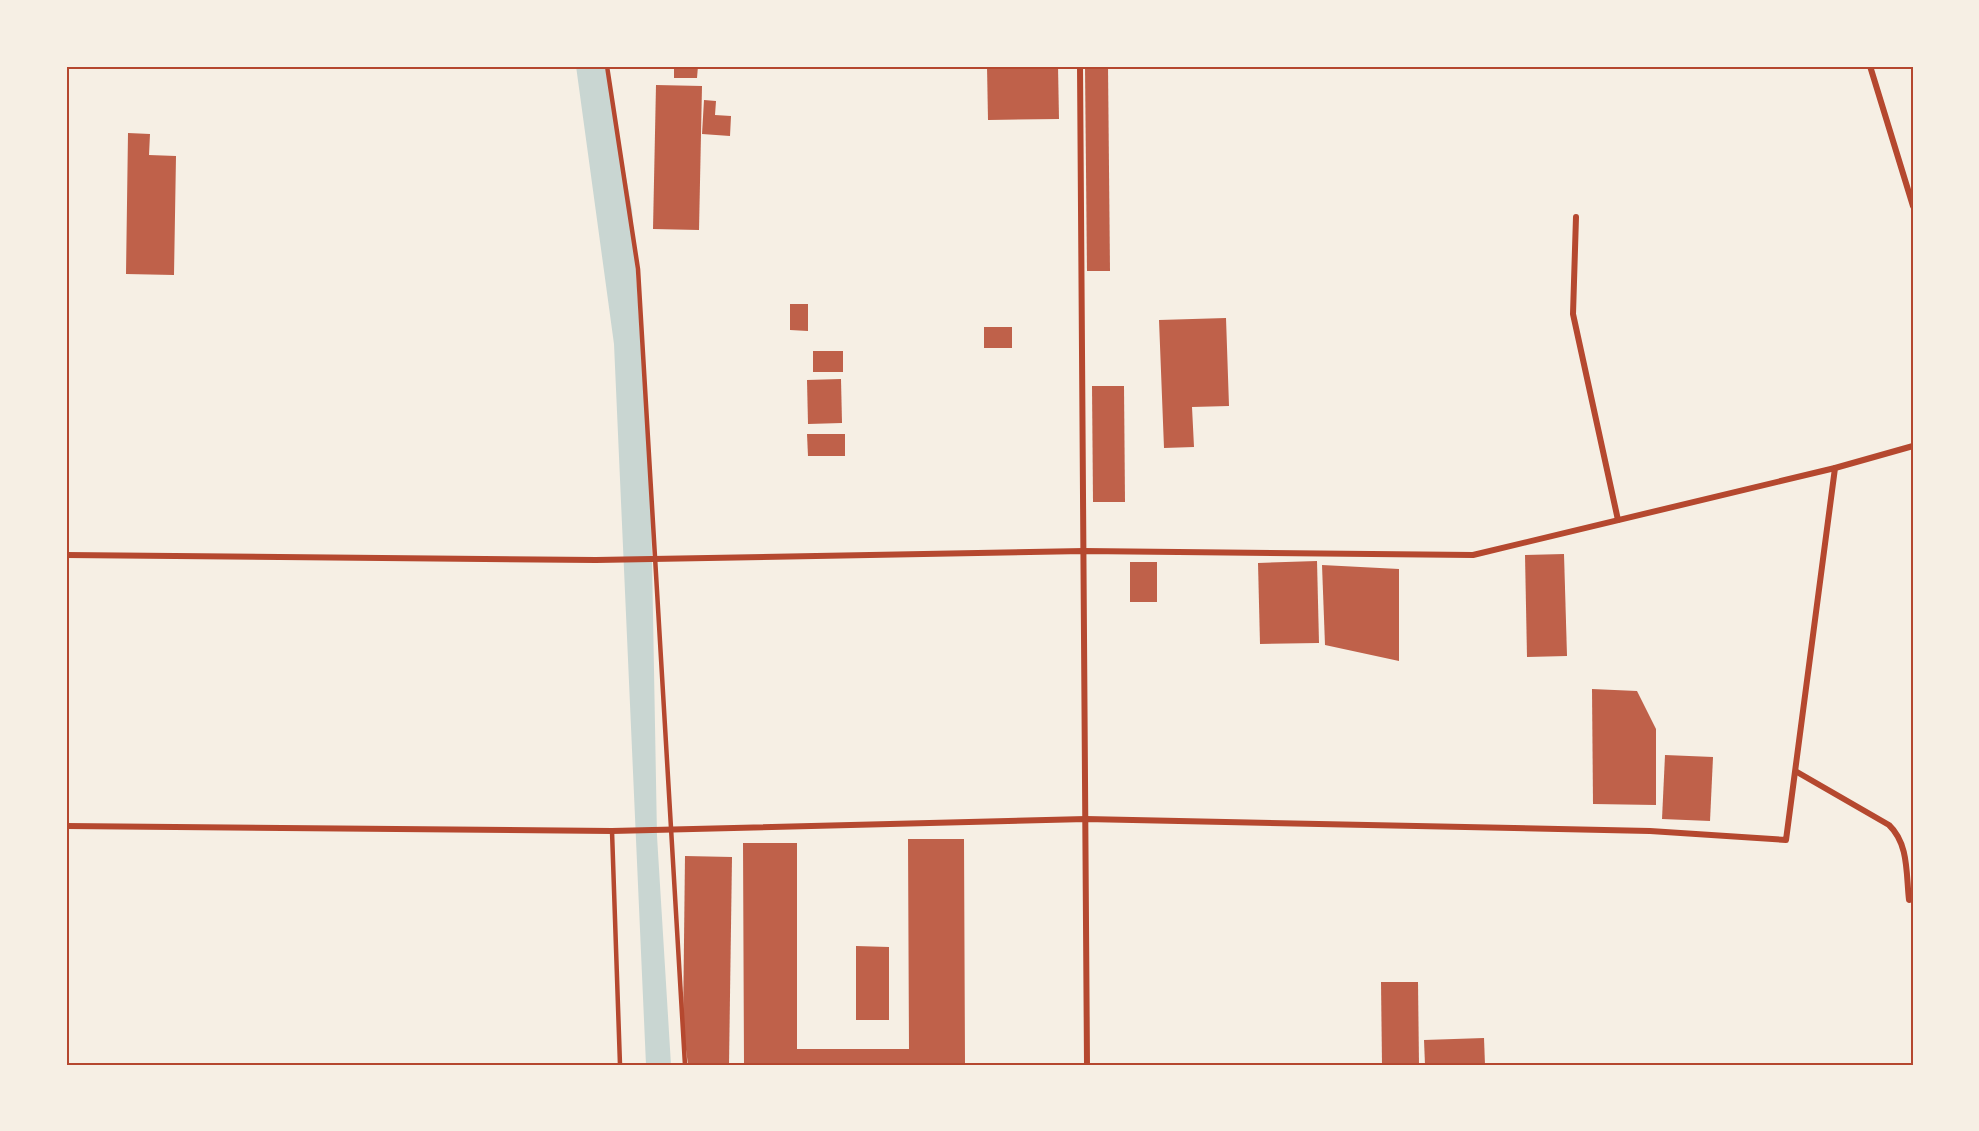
<svg xmlns="http://www.w3.org/2000/svg" width="1979" height="1131" font-family="Mulish,sans-serif">
<rect width="100%" height="100%" fill="#f6efe4"/>
<!-- water -->
<path fill="#c9d6d2" d="M576,66H605L632,209L651,504L657,836L671,1065H646L614,344Z"/>
<!-- building -->
<g fill="#bf614a">
<path d="M674,66H698L697,78H674Z"/>
<path d="M987,66H1058L1059,119L988,120Z"/>
<path d="M1085,66H1108L1110,271H1087Z"/>
<path d="M656,85L702,86L699,230L653,229Z"/>
<path d="M704,100L716,101L715,115L731,116L730,136L702,134Z"/>
<path d="M128,133L150,134L149,155L176,156L174,275L126,274Z"/>
<path d="M790,304H808V331L790,330Z"/>
<path d="M1226,318L1229,406L1192,407L1194,447L1164,448L1159,320Z"/>
<rect x="984" y="327" width="28" height="21"/>
<rect x="813" y="351" width="30" height="21"/>
<path d="M841,379L842,423L808,424L807,380Z"/>
<path d="M1092,386H1124L1125,502H1093Z"/>
<path d="M807,434H845V456H808Z"/>
<path d="M1564,554L1567,656L1527,657L1525,555Z"/>
<path d="M1317,561L1319,643L1260,644L1258,563Z"/>
<rect x="1130" y="562" width="27" height="40"/>
<path d="M1322,565L1399,569V661L1325,645Z"/>
<path d="M1592,689L1637,691L1656,729V805L1593,804Z"/>
<path d="M1665,755L1713,757L1710,821L1662,819Z"/>
<path d="M908,839H964L965,1065H744L743,843H797V1049H909Z"/>
<path d="M685,856L732,857L729,1065H688L683,1026Z"/>
<path d="M856,946L889,947V1020H856Z"/>
<path d="M1381,982H1418L1419,1065H1382Z"/>
<path d="M1484,1038L1485,1065H1425L1424,1040Z"/>
</g>
<g fill="none" stroke-linecap="round" stroke-linejoin="round">
<!-- service -->
<g stroke="#b5482f" stroke-width="4.5">
<path d="M607,66L638,269L685,1065"/>
<path d="M612,831L620,1065"/>
</g>
<!-- minor -->
<g stroke="#b5482f" stroke-width="6">
<path d="M1080,66L1087,1065"/>
<path d="M1870,66L1913,206"/>
<path d="M1576,217L1573,314L1618,520"/>
<path d="M66,555L596,560L1084,551L1473,555L1835,468"/>
<path d="M1797,772L1889,825C1909,844 1906,874 1909,900"/>
<path d="M66,826L612,831L1086,819L1650,831L1786,840L1835,468L1913,446"/>
</g>
</g>
<!-- border -->
<rect width="1979" height="1131" fill="none" stroke="#f6efe4" stroke-width="135"/>
<rect x="68" y="68" width="1844" height="996" fill="none" stroke="#b5482f" stroke-width="2"/>
</svg>
